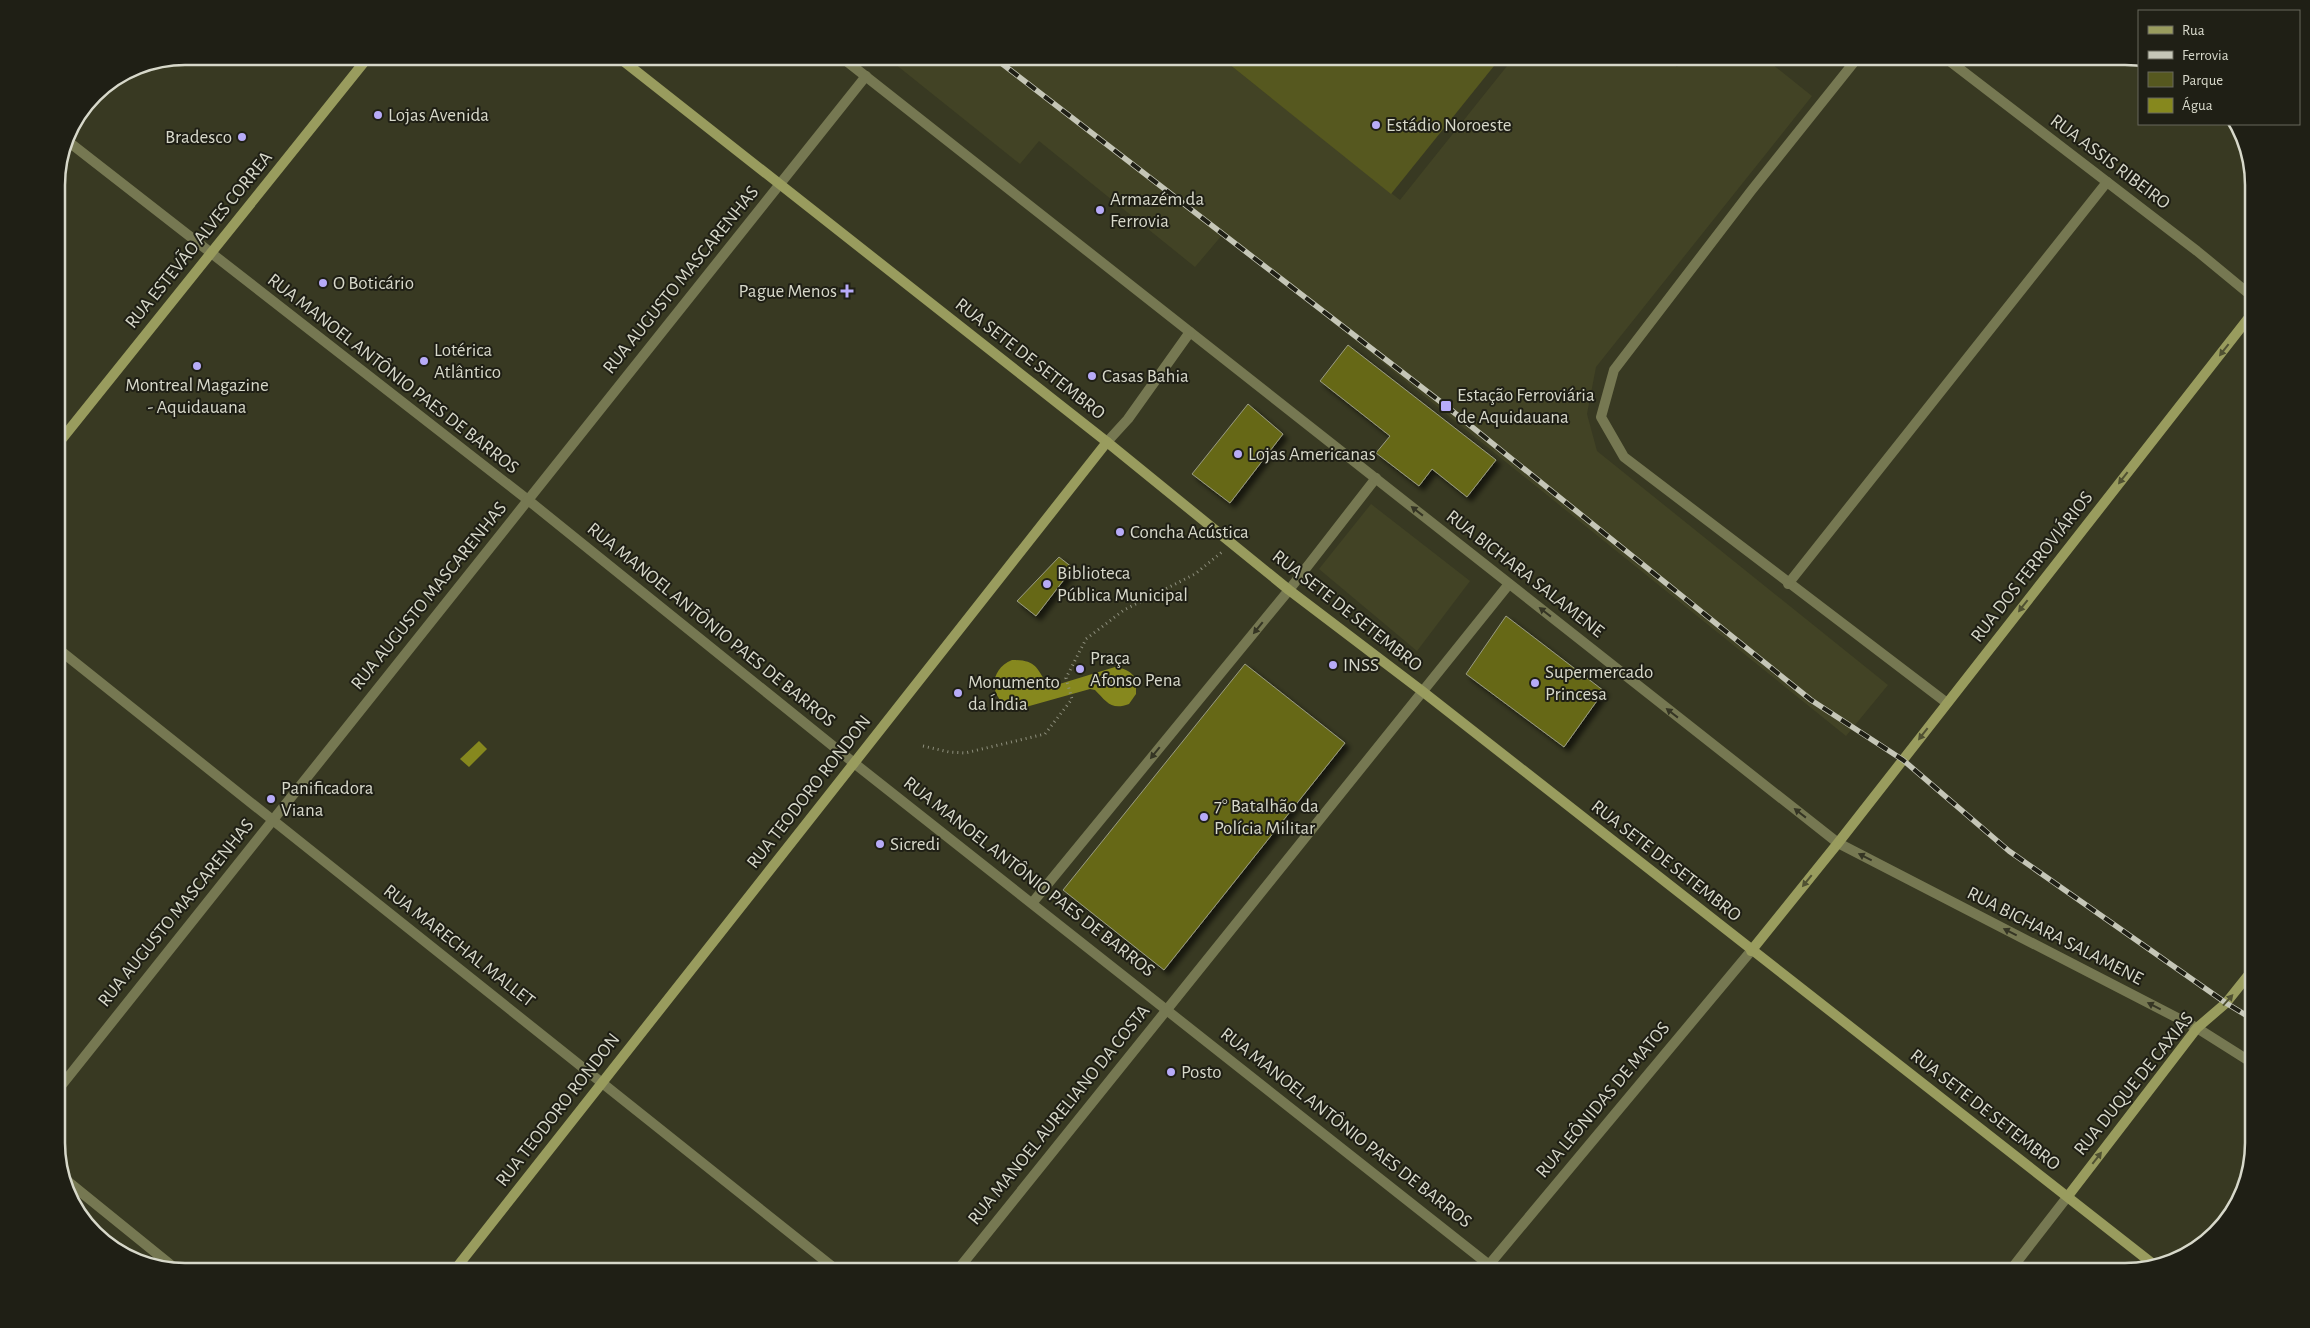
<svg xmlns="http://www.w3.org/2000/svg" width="2310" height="1328" font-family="'Alegreya Sans',sans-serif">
<defs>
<filter id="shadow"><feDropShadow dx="4.5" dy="4.5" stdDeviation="2.5" flood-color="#0009"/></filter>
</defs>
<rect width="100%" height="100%" fill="#383922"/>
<!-- built -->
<g fill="#424325">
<path d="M885,56H1219L1400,200L1515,56H1663L1677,67L1686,56H1762L1812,96L1596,367L1587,414L1597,451L1888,685L1846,736L1223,234L1195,267L1039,141L1020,164Z"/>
<path d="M1371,504L1470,581L1417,651L1319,569Z"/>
</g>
<!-- green -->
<path fill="#56581f" d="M1219,56H1502L1391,194Z"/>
<!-- water -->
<g fill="#86881e">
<path d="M1012,660C1036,660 1036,667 1047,684L1053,686L1115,667C1124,668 1131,671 1136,679V694L1129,704C1111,711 1106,701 1095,690L1090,689L1015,710C990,702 986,671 1012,660Z"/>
<path d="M479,741L487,749L469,767L460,759Z"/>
</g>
<!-- building -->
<g fill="#666819" stroke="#9a9c82" filter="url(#shadow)">
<path d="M1348,345L1496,460L1467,497L1432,469L1419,486L1376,453L1390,436L1320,381Z"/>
<path d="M1248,404L1283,434L1230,503L1192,474Z"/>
<path d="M1059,557L1073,568L1036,616L1017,601Z"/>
<path d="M1506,616L1604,691L1564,747L1466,674Z"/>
<path d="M1245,664L1345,743L1164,970L1063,890Z"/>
</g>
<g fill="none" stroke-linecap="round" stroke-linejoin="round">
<!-- path -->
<g stroke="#8f907e" stroke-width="3" stroke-dasharray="1 4" stroke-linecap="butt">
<path d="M923,746L949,752L965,753L1045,734L1072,699L1066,678L1086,639L1124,610L1195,574L1222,552"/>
<path d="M2252,997L2254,995"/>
</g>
<!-- service -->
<path stroke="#767852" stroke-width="10" d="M1033,902L1289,590"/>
<!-- minor -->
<g stroke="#767852" stroke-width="10">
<path d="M1859,56L1751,191L1614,370L1601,417L1624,457L1947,703"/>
<path d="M1943,56L2197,251L2254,298"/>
<path d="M65,139L528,500L854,763L1498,1272"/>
<path d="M1788,584L2107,182"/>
<path d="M1289,590L1376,478"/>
<path d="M57,648L839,1272"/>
<path d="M57,1091L866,76"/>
<path d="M66,1180L177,1270"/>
<path d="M956,1272L1509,584"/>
<path d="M1483,1272L1751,951"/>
<path d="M2009,1272L2068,1196"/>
</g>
<!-- tertiary -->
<g stroke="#767852" stroke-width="10">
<path d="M840,56L1838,843L2197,1028L2254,1064"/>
<path d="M1107,442L1128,419L1190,332"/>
</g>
<!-- secondary -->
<g stroke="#999c5e" stroke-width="10">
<path d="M617,56L1107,442L1289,590L1422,691L2153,1264"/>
<path d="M57,445L369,56"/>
<path d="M1751,951L1838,843L2254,311"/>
<path d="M2068,1196L2197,1028L2226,1003L2254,968"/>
<path d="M453,1272L1107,442"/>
</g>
<defs>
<path id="rail" d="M992,56L1446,406L1811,700L1903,760L2009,851L2226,1003L2254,1020"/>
</defs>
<!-- rail casing -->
<use href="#rail" stroke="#c5c6b7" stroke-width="5.5"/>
<!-- rail -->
<use href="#rail" stroke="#1f1f15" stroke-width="4" stroke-dasharray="11" stroke-linecap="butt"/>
</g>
<!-- one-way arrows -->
<defs><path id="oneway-solid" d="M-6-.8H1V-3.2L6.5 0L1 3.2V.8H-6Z" transform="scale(1.25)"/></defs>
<g fill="#505132">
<use href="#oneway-solid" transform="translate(2224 350) rotate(128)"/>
<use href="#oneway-solid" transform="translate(2123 478) rotate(128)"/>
<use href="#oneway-solid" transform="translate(2023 606) rotate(128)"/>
<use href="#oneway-solid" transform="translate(1923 734) rotate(128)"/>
<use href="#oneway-solid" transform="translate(1807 881) rotate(129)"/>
<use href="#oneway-solid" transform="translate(2228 1000) rotate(-48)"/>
<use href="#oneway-solid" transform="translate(2097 1158) rotate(-52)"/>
</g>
<g fill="#353524">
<use href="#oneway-solid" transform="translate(1417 511) rotate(-142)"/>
<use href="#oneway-solid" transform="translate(1545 612) rotate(-142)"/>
<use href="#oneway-solid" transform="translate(1258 628) rotate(129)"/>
<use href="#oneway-solid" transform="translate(1672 713) rotate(-142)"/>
<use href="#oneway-solid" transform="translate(1155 753) rotate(129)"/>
<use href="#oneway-solid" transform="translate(1800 813) rotate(-142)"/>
<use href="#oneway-solid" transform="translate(1865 857) rotate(-153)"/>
<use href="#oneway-solid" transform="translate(2010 932) rotate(-153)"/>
<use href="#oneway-solid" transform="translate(2154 1006) rotate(-153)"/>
</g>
<!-- markers -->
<g fill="#b7abf8" stroke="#1f1f15" stroke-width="2">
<circle cx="378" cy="115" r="5"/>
<circle cx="1376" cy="125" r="5"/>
<circle cx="242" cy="137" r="5"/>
<circle cx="1100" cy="210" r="5"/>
<circle cx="323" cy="283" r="5"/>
<path d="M844.5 283.5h5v5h5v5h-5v5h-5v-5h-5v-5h5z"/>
<circle cx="424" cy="361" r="5"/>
<circle cx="197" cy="366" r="5"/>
<circle cx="1092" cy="376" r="5"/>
<rect x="1440" y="400" width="12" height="12" rx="2.5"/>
<circle cx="1238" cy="454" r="5"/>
<circle cx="1120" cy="532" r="5"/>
<circle cx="1047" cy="584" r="5"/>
<circle cx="1333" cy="665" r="5"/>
<circle cx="1080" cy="669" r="5"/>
<circle cx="1535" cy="683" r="5"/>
<circle cx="958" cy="693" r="5"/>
<circle cx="271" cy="799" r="5"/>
<circle cx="1204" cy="817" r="5"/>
<circle cx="880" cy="844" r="5"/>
<circle cx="1171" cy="1072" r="5"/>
</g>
<g text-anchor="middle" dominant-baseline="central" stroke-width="4" stroke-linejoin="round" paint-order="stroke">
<!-- poi labels -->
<g font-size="19" fill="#d7d8ca" stroke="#1f1f15" text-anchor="start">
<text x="388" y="115">Lojas Avenida</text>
<text x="1386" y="125">Estádio Noroeste</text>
<text x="232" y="137" text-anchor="end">Bradesco</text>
<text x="1110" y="199">Armazém da<tspan x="1110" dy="22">Ferrovia</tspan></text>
<text x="333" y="283">O Boticário</text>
<text x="837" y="291" text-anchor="end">Pague Menos</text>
<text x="434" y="350">Lotérica<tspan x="434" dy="22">Atlântico</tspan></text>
<text x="1102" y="376">Casas Bahia</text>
<text x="197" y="385" text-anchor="middle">Montreal Magazine<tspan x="197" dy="22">- Aquidauana</tspan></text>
<text x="1457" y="395">Estação Ferroviária<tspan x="1457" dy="22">de Aquidauana</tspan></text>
<text x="1248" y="454">Lojas Americanas</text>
<text x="1130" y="532">Concha Acústica</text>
<text x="1057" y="573">Biblioteca<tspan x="1057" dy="22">Pública Municipal</tspan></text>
<text x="1090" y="658">Praça<tspan x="1090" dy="22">Afonso Pena</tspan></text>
<text x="1343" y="665">INSS</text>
<text x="1545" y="672">Supermercado<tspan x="1545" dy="22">Princesa</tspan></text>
<text x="968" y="682">Monumento<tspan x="968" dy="22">da Índia</tspan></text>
<text x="281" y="788">Panificadora<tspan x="281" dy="22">Viana</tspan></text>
<text x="1214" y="806">7° Batalhão da<tspan x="1214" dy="22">Polícia Militar</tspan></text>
<text x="890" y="844">Sicredi</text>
<text x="1181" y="1072">Posto</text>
</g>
<!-- street labels -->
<g font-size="19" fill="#d7d8ca" stroke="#1f1f15">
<text transform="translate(2110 162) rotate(37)">RUA ASSIS RIBEIRO</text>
<text transform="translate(199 240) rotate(-51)">RUA ESTEVÃO ALVES CORREA</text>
<text transform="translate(681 280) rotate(-51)">RUA AUGUSTO MASCARENHAS</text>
<text transform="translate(1030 359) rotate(38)">RUA SETE DE SETEMBRO</text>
<text transform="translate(393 374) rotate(38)">RUA MANOEL ANTÔNIO PAES DE BARROS</text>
<text transform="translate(2032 567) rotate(-52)">RUA DOS FERROVIÁRIOS</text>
<text transform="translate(1525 574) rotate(38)">RUA BICHARA SALAMENE</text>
<text transform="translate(429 596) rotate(-51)">RUA AUGUSTO MASCARENHAS</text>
<text transform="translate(1347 611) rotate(38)">RUA SETE DE SETEMBRO</text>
<text transform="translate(711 625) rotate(39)">RUA MANOEL ANTÔNIO PAES DE BARROS</text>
<text transform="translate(809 792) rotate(-52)">RUA TEODORO RONDON</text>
<text transform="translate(1666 861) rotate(38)">RUA SETE DE SETEMBRO</text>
<text transform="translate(1029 877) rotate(38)">RUA MANOEL ANTÔNIO PAES DE BARROS</text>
<text transform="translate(176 913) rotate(-51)">RUA AUGUSTO MASCARENHAS</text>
<text transform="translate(2055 936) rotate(27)">RUA BICHARA SALAMENE</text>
<text transform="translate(459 946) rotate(38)">RUA MARECHAL MALLET</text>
<text transform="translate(2134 1084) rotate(-51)">RUA DUQUE DE CAXIAS</text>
<text transform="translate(1603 1100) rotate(-50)">RUA LEÔNIDAS DE MATOS</text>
<text transform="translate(558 1110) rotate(-52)">RUA TEODORO RONDON</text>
<text transform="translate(1985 1110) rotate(38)">RUA SETE DE SETEMBRO</text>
<text transform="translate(1059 1115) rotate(-51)">RUA MANOEL AURELIANO DA COSTA</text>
<text transform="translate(1346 1128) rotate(38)">RUA MANOEL ANTÔNIO PAES DE BARROS</text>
</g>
</g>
<!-- crop -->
<path d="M0 0H2310V1328H0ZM185 65H2125A120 120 0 0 1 2245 185V1143A120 120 0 0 1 2125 1263H185A120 120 0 0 1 65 1143V185A120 120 0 0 1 185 65Z" fill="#1f1f15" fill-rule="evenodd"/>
<path fill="none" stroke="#d7d8ca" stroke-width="2.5" d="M185 65H2125A120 120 0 0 1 2245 185V1143A120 120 0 0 1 2125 1263H185A120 120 0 0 1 65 1143V185A120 120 0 0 1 185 65Z"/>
<!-- legend -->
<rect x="2138" y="10" width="162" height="115" fill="#1f1f15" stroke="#69695d"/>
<rect x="2148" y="26" width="25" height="8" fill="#999c5e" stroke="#69695d"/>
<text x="2182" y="35" font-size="15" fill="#d7d8ca">Rua</text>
<rect x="2148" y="51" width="25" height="8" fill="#c5c6b7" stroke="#69695d"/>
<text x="2182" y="60" font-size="15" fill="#d7d8ca">Ferrovia</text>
<rect x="2148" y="72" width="25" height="15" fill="#56581f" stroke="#69695d"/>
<text x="2182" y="85" font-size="15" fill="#d7d8ca">Parque</text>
<rect x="2148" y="98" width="25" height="15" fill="#86881e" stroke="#69695d"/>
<text x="2182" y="110" font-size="15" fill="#d7d8ca">Água</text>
</svg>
